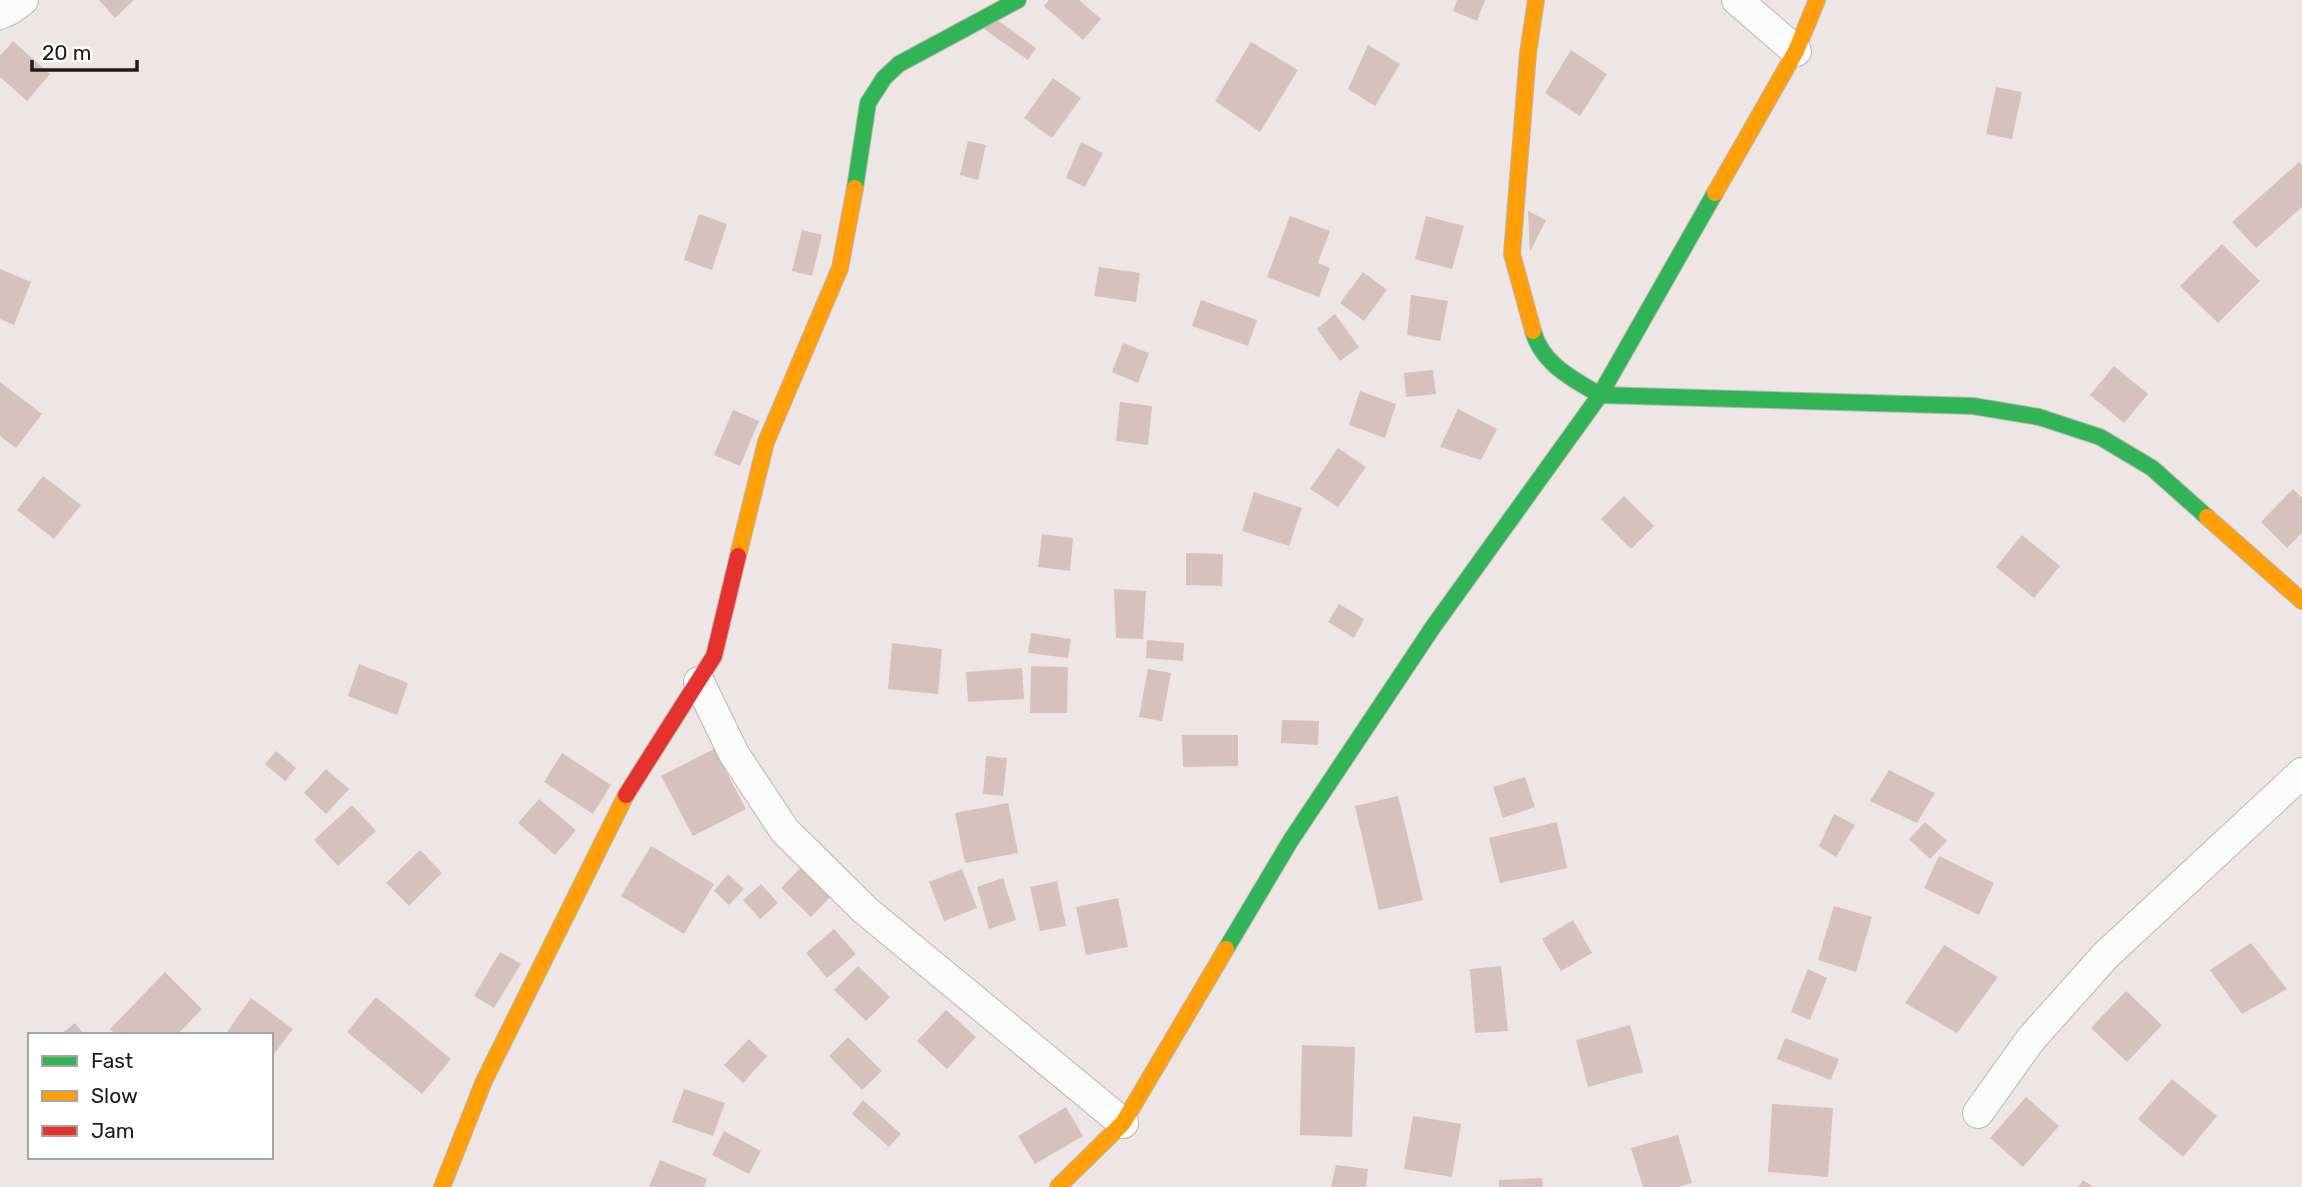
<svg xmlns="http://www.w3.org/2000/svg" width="2302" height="1187" font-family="Rubik,sans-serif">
<rect width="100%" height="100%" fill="#eee6e4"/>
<!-- building -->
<g fill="#d7c1bc">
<path d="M99,0H134L115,18Z"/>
<path d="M1049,0H1079L1101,19L1083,40L1044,6Z"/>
<path d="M1457,0H1485L1477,21L1453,11Z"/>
<path d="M993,17L1036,48L1028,60L984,29Z"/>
<path d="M13,41L50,74L27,101L0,77V56Z"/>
<path d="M1251,42L1298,70L1260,132L1215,101Z"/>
<path d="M1368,45L1400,64L1375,106L1348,89Z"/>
<path d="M1571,50L1607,74L1580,116L1545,93Z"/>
<path d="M1053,78L1081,98L1052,138L1024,118Z"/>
<path d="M1996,87L2022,92L2012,139L1986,134Z"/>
<path d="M968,141L986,145L978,180L960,175Z"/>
<path d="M1081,142L1103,153L1085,187L1066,178Z"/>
<path d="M2299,162L2302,166V207L2256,248L2232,222Z"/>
<path d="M1528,211L1546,220L1530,252Z"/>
<path d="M699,214L727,224L712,270L684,260Z"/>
<path d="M1290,216L1330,231L1318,263L1330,268L1319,297L1267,277Z"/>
<path d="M1426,216L1464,226L1452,269L1415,259Z"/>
<path d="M802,230L822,235L812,276L792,271Z"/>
<path d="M2222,244L2260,281L2218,323L2180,286Z"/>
<path d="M1099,267L1140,273L1136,302L1094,296Z"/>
<path d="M0,269L31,282L14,325L0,319Z"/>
<path d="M1363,272L1387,290L1364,321L1340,303Z"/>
<path d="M1411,295L1448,301L1440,341L1407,335Z"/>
<path d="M1201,300L1257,320L1248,346L1192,326Z"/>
<path d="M1335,314L1359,347L1340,361L1317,329Z"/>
<path d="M1123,343L1149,353L1138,383L1112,372Z"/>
<path d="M2114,366L2148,394L2124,423L2090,395Z"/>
<path d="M1433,370L1436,394L1406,397L1404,373Z"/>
<path d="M0,382L42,414L16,448L0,436Z"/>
<path d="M1360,391L1396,404L1385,438L1349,425Z"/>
<path d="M1120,402L1152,406L1148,445L1116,441Z"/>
<path d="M1458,409L1497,429L1481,460L1440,447Z"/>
<path d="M733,410L759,421L740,466L714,455Z"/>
<path d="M1338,448L1366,467L1338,507L1310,489Z"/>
<path d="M43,476L81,505L54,539L17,510Z"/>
<path d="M2293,489L2302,498V533L2287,548L2261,522Z"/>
<path d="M1254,492L1302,508L1289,546L1242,531Z"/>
<path d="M1624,496L1654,526L1631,549L1601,519Z"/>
<path d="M1042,534L1073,538L1070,571L1038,567Z"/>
<path d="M2022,535L2060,566L2034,598L1996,567Z"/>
<path d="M1186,553L1223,554L1222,586L1186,585Z"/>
<path d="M1114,589L1146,591L1143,639L1116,638Z"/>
<path d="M1339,604L1364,619L1354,638L1328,622Z"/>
<path d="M1031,633L1071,639L1068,658L1028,653Z"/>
<path d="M1147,640L1184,643L1183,661L1146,658Z"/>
<path d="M892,643L942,649L938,694L888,689Z"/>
<path d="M359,664L408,683L397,715L348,696Z"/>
<path d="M1031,666L1068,667L1067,713H1030Z"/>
<path d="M1022,668L1024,699L968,702L966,672Z"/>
<path d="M1148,669L1171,673L1162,721L1139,717Z"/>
<path d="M1282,720L1319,721L1318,745L1281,743Z"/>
<path d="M1182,735H1238V766L1183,767Z"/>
<path d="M714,749L746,809L693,836L661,776Z"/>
<path d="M276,751L296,768L285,781L265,764Z"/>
<path d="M562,753L611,785L593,814L544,782Z"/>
<path d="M986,756L1007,758L1003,796L983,794Z"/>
<path d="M326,769L349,789L326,814L304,793Z"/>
<path d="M1889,770L1935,793L1917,823L1870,801Z"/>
<path d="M1525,777L1535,807L1503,818L1493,787Z"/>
<path d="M1398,796L1423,900L1379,910L1355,806Z"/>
<path d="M539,799L576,830L555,855L518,823Z"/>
<path d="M1008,803L1018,853L965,863L955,813Z"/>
<path d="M352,805L376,831L338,866L314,840Z"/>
<path d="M1834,814L1855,825L1836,857L1819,846Z"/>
<path d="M1557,822L1567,868L1500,883L1489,838Z"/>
<path d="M1925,822L1947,841L1930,859L1909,839Z"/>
<path d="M651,846L714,884L684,934L621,896Z"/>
<path d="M420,850L442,873L409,906L386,883Z"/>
<path d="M1939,856L1994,883L1979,915L1924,888Z"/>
<path d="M803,865L833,894L811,917L781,888Z"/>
<path d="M962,869L977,908L944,921L929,882Z"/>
<path d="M728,874L744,889L729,905L714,891Z"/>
<path d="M1003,878L1016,920L989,929L977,887Z"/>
<path d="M1057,881L1066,926L1040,931L1030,887Z"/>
<path d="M761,884L778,903L760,919L743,900Z"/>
<path d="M1118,898L1128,947L1086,955L1076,907Z"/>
<path d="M1834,906L1872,917L1856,972L1818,960Z"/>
<path d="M1573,920L1592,953L1561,971L1542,939Z"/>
<path d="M834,929L856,954L827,978L806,953Z"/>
<path d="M2251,943L2287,989L2242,1014L2210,970Z"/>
<path d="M1944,945L1998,977L1957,1033L1905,1003Z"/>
<path d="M500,952L521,964L494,1008L474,996Z"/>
<path d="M858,966L890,997L866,1021L834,990Z"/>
<path d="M1501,966L1508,1031L1475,1033L1470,969Z"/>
<path d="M1808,969L1827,978L1810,1020L1791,1012Z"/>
<path d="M165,972L202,1009L177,1035H117L110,1029Z"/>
<path d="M2126,991L2162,1025L2127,1062L2091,1028Z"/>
<path d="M376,997L451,1059L422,1094L347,1032Z"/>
<path d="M251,998L293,1029L271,1058V1035H225Z"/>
<path d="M946,1010L976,1037L947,1069L917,1041Z"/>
<path d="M75,1023L85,1035H60Z"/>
<path d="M1630,1025L1643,1072L1588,1087L1576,1040Z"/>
<path d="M848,1037L882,1071L862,1090L829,1056Z"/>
<path d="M1785,1038L1839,1059L1831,1080L1777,1059Z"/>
<path d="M749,1039L767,1056L743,1083L724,1065Z"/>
<path d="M1302,1045L1355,1047L1352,1137L1300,1135Z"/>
<path d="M2172,1079L2217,1116L2183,1157L2138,1119Z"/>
<path d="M684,1089L725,1103L713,1136L672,1122Z"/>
<path d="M2026,1097L2059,1126L2023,1167L1990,1138Z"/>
<path d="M863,1100L901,1134L889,1147L852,1114Z"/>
<path d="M1772,1104L1833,1108L1828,1177L1768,1172Z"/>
<path d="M1066,1107L1083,1136L1035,1164L1018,1136Z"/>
<path d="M1413,1116L1461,1124L1452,1177L1404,1169Z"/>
<path d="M724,1131L761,1151L749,1174L712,1155Z"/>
<path d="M1678,1135L1692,1183L1678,1187H1643L1631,1148Z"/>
<path d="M660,1160L707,1179L704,1187H649Z"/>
<path d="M1336,1165L1368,1169L1366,1187H1331Z"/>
<path d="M1542,1178L1543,1187H1499V1180Z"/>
<path d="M2083,1180L2094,1187H2078Z"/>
</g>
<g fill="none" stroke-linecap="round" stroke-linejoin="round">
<defs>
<g id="street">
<path d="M1737,0L1796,51"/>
<path d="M0,14L11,9L23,0"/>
<path d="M699,682L734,754L785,831L865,910L1123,1123"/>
<path d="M1978,1113L2031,1039L2106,955L2302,773"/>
</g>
<g id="fast">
<path d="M855,188L868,103L884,78L899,64L1018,0"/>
<path d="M1533,331C1542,364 1573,379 1600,395L1973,406L2039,417L2100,437L2152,468L2207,517"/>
<path d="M1226,949L1291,840L1433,627L1600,395L1715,193"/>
</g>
<g id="slow">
<path d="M1715,193L1796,51L1817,0"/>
<path d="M1533,331L1512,254L1528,53L1536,0"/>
<path d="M2207,517L2302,601"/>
<path d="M738,556L766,442L840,268L855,188"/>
<path d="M442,1187L484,1081L626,795"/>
<path d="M1058,1187L1123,1123L1226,949"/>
</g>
<path id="jam" d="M626,795L714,656L738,556"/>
</defs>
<!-- street casing -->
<use href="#street" stroke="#bbb5b4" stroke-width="32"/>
<!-- fast casing -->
<use href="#fast" stroke="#bbb5b4" stroke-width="18"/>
<!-- slow casing -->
<use href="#slow" stroke="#bbb5b4" stroke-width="18"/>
<!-- jam casing -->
<use href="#jam" stroke="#bbb5b4" stroke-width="18"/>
<!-- street -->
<use href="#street" stroke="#fcfbfb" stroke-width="30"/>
<!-- fast -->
<use href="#fast" stroke="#30b455" stroke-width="16"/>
<!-- slow -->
<use href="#slow" stroke="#ff9f0a" stroke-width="16"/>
<!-- jam -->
<use href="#jam" stroke="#e5322d" stroke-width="16"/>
</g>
<!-- legend -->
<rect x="28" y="1033" width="245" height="126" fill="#ffffff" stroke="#a6a3a3" stroke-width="2"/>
<rect x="42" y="1056" width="35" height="10" fill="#30b455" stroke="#a6a3a3" stroke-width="2"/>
<text x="91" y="1068" font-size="21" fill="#201a19">Fast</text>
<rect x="42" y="1091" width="35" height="10" fill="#ff9f0a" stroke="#a6a3a3" stroke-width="2"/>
<text x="91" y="1103" font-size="21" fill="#201a19">Slow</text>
<rect x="42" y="1126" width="35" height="10" fill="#e5322d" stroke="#a6a3a3" stroke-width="2"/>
<text x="91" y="1138" font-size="21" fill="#201a19">Jam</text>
<!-- scale -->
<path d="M32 60v10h105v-10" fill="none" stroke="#201a19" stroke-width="3.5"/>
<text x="42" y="60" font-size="21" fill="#201a19" stroke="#ffffff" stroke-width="5" paint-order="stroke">20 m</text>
</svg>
